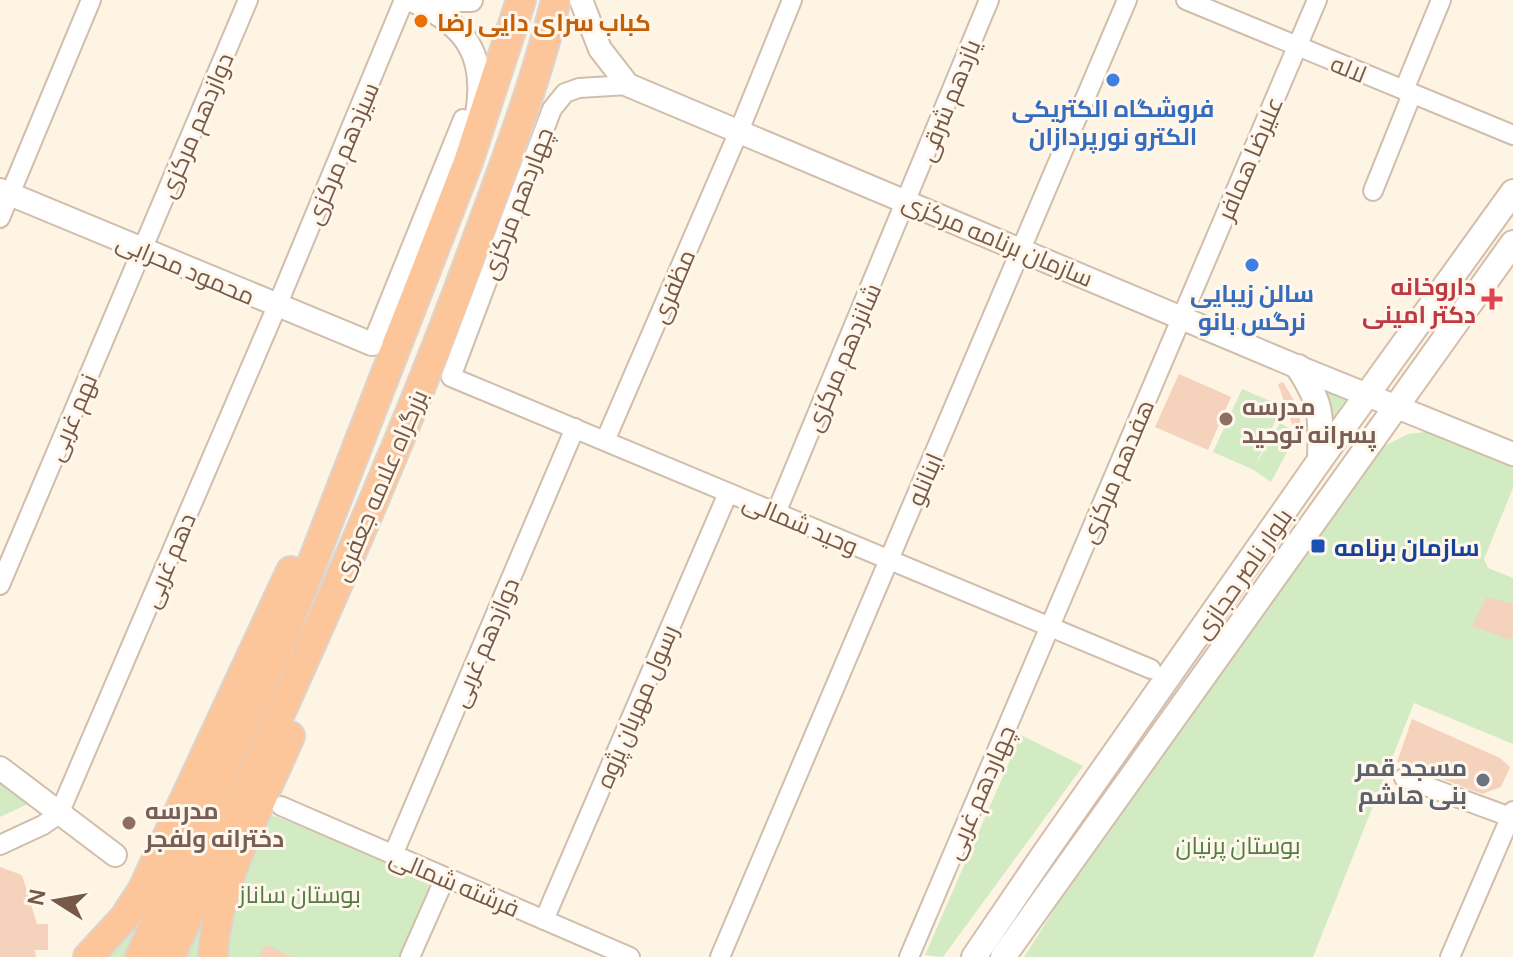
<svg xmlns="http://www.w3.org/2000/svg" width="1513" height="957" font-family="Manrope,Cairo,sans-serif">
<rect width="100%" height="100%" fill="#fdf4e4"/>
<!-- green -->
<g fill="#d2ebc2">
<path d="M1317,384L1347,397L1330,424Z"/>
<path d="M1242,389L1282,406L1255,466L1280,423L1297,433L1271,482L1254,470L1213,452Z"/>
<path d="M1425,432L1513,464V488L1484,559L1488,568L1513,578V744L1414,703L1313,957H1024L1056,907L1322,532L1377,450L1408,434Z"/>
<path d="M1021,735L1083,766L943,957L925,955Z"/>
<path d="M0,780L28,804L0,817Z"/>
<path d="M267,813L439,881L405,957H219V939Z"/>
<path d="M214,885L207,957H183Z"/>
<path d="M155,892L127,957H98Z"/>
</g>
<!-- building -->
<g fill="#f4d2bb">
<path d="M1179,374L1231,397L1208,450L1155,427Z"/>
<path d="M1283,382L1299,409L1302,440L1298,441L1278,384Z"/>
<path d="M1487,597L1513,604V635L1510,640L1472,626Z"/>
<path d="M1412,719L1500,758L1510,767L1501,787L1482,794L1397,762Z"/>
<path d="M0,867L22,875L37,924H48V950H35L36,957H0Z"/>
<path d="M266,944L292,957H259Z"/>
</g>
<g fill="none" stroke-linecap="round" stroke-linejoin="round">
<defs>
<g id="minor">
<path d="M1186,0L1513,135"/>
<path d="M628,85L579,88L565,93L552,109L451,377L1151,669"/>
<path d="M1404,90L1441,0"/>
<path d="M1373,191L1412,94"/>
<path d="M0,218L91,0"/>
<path d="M372,344L463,119"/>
<path d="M605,441L739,131L792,0"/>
<path d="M776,513L989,0"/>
<path d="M0,585L248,0"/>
<path d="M1404,778L1513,818"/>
<path d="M281,806L630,957"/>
<path d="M59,814L277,306L404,0"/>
<path d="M0,845L43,825L59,814"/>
<path d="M393,855L575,428"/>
<path d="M544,920L728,493"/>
<path d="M410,957L445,878"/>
<path d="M720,957L1127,0"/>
<path d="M909,957L1317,0"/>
<path d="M1450,957L1513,811"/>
</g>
<g id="tertiary">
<path d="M411,0C466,24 487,55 477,114"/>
<path d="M443,0H471"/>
<path d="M581,0L600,49L628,85L1298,367L1513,454"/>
<path d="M0,190L372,344"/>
<path d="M0,768L115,855"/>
</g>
<g id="secondary">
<path d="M1298,367C1323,405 1321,416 1320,460"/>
<path d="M974,957L1042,857L1320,460L1513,192"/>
<path d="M1003,957L1513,243"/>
</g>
<g id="trunk">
<path d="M88,957L125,917L143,889L291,571"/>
<path d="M140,957L288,625L468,162L521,0"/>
<path d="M170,957C273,728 381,500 468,264C500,177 534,90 556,0"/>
<path d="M213,957C215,886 262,802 290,736"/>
</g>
</defs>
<!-- minor casing -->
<use href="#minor" stroke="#d1bdac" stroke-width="22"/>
<!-- tertiary casing -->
<use href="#tertiary" stroke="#d1bdac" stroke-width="26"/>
<!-- secondary casing -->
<use href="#secondary" stroke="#d4bdaa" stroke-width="28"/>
<!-- trunk casing -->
<use href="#trunk" stroke="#dcd4cf" stroke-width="32"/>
<!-- minor -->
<use href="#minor" stroke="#fff" stroke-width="18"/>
<!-- tertiary -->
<use href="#tertiary" stroke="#fff" stroke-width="22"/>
<!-- secondary -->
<use href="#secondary" stroke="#fff" stroke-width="24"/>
<!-- trunk -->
<use href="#trunk" stroke="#fcc69a" stroke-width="28"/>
</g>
<!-- markers -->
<circle fill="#e8710a" stroke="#fff7eb" stroke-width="3" cx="421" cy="21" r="8"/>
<g fill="#3f7fe0" stroke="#fff7eb" stroke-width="3">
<circle cx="1113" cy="80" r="8"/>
<circle cx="1252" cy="265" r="8"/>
</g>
<path fill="#e0444e" stroke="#fff7eb" stroke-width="3" d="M1488 287h8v8h8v8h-8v8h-8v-8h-8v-8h8z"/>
<g fill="#8d6e63" stroke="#fff7eb" stroke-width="3">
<circle cx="1226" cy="419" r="8"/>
<circle cx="129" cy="823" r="8"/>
</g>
<rect fill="#1a4fb4" stroke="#fff7eb" stroke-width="3" x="1310" y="538" width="16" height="16" rx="4"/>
<circle fill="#6b7280" stroke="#fff7eb" stroke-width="3" cx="1483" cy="780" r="8"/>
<g text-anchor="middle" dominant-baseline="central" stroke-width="6" stroke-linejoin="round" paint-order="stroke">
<!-- food labels -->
<g font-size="24" font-weight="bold" fill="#c56008" stroke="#fff7eb" text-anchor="start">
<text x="437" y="21">کباب سرای دایی رضا</text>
</g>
<!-- street labels -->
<g font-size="24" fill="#775948" stroke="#fff7eb">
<text transform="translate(1349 68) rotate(22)">لاله</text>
<text transform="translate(948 100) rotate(-68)">یازدهم شرقی</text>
<text transform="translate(195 125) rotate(-67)">دوازدهم مرکزی</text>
<text transform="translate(341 153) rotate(-67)">سیزدهم مرکزی</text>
<text transform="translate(1249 158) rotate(-67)">علیرضا همافر</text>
<text transform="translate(516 203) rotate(-69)">چهاردهم مرکزی</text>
<text transform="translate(998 239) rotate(23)">سازمان برنامه مرکزی</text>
<text transform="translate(186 268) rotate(23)">محمود محرابی</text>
<text transform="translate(672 286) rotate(-67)">مظفری</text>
<text transform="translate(842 357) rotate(-67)">شانزدهم مرکزی</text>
<text transform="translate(71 417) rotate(-67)">نهم غربی</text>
<text transform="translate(1116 471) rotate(-67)">هفدهم مرکزی</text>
<text transform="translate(924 479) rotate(-67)">اینانلو</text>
<text transform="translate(379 485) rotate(-67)">بزرگراه علامه جعفری</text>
<text transform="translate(801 523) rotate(23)">وحید شمالی</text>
<text transform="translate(168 560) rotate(-67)">دهم غربی</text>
<text transform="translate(1242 573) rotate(-55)">بلوار ناصر حجازی</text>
<text transform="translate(484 642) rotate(-67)">دوازدهم غربی</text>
<text transform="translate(636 706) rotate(-67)">رسول مهربان پژوه</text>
<text transform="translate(979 792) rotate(-67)">چهاردهم غربی</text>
<text transform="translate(455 882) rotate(23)">فرشته شمالی</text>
</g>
<!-- shop labels -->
<g font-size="24" font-weight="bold" fill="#366cbe" stroke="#fff7eb">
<text x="1113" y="107">فروشگاه الکتریکی<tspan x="1113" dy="28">الکترو نورپردازان</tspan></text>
<text x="1252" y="292">سالن زیبایی<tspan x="1252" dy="28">نرگس بانو</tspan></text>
</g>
<!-- health labels -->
<g font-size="24" font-weight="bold" fill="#be3a42" stroke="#fff7eb" text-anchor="end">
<text x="1476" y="285">داروخانه<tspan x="1476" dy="28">دکتر امینی</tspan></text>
</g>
<!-- education labels -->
<g font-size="24" font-weight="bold" fill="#785e54" stroke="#fff7eb" text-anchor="start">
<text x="1242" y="405">مدرسه<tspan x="1242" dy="28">پسرانه توحید</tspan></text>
<text x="145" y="809">مدرسه<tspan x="145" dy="28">دخترانه ولفجر</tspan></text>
</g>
<!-- transit labels -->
<g font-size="24" font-weight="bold" fill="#164399" stroke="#fff7eb" text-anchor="start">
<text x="1334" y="546">سازمان برنامه</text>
</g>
<!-- worship labels -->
<g font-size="24" font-weight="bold" fill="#5b616d" stroke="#fff7eb" text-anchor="end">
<text x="1467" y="766">مسجد قمر<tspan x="1467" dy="28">بنی هاشم</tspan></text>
</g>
<!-- park labels -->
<g font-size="24" fill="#517d40" stroke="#fff7eb">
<text x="1238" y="844">بوستان پرنیان</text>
<text x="300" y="893">بوستان ساناز</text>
</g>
</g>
<!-- north arrow -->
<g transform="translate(56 901) rotate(281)" stroke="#fff7eb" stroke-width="6" paint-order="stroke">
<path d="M0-6L14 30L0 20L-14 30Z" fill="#775948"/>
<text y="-12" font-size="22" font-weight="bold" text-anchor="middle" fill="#775948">N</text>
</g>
</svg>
